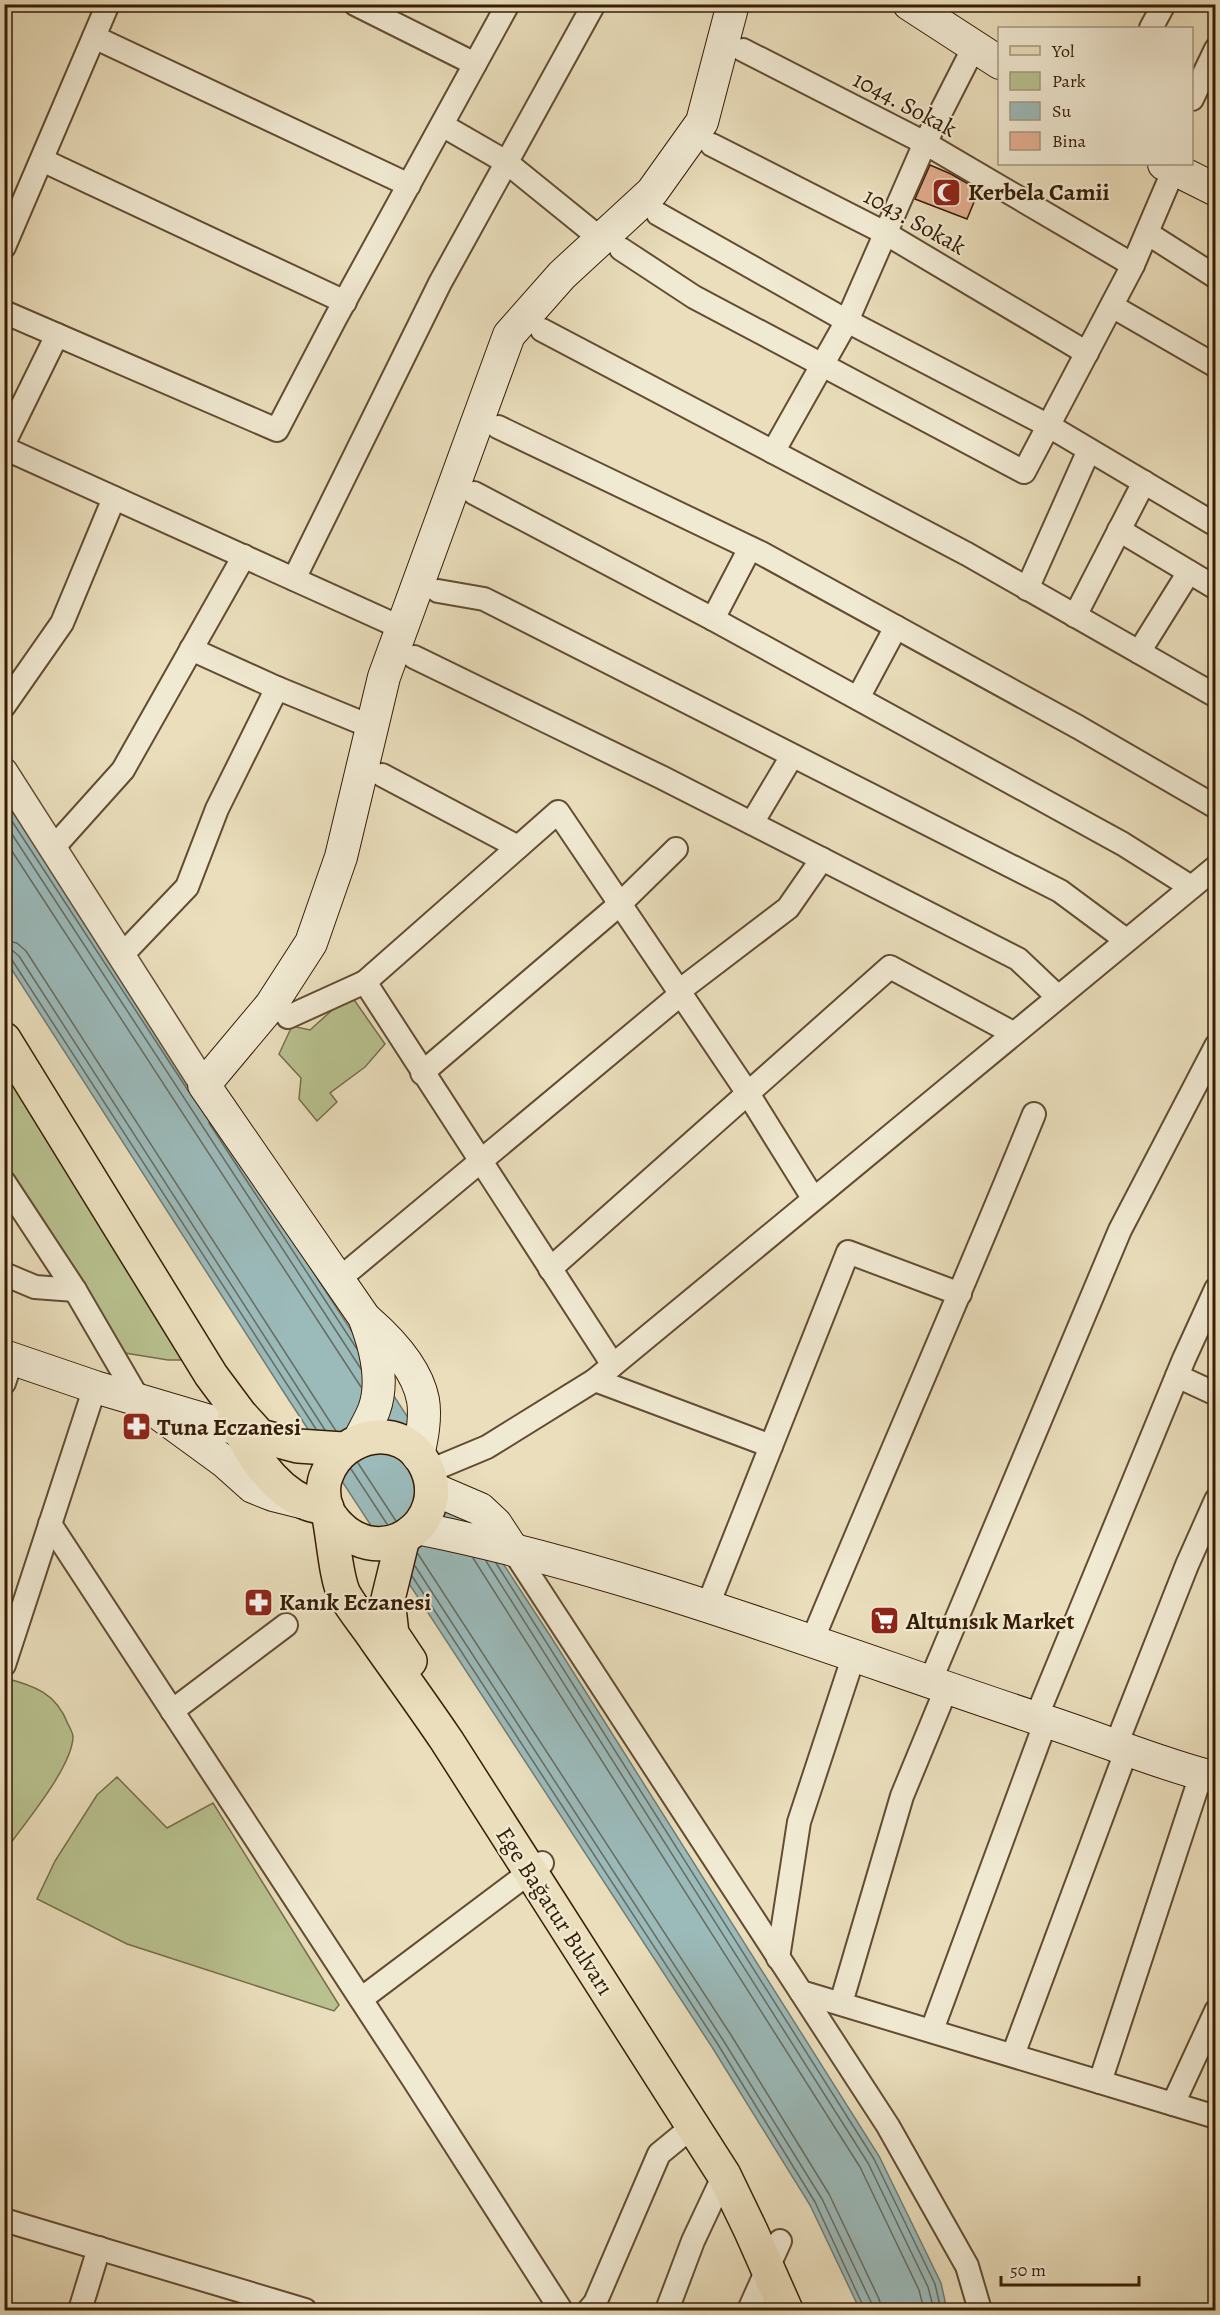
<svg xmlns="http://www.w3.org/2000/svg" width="1220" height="2315" font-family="Alegreya,serif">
<rect width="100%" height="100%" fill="#eadebc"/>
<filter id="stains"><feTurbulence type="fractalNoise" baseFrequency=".00333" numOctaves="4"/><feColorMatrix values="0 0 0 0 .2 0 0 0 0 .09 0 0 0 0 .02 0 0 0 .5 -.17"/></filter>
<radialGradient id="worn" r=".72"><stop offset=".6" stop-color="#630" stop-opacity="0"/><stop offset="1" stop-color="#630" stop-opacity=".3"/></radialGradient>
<!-- green -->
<g fill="#b8c18f" stroke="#776e4a" stroke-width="1.5">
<path d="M350,994L385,1044L365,1067L330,1093L337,1102L317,1121L299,1099L301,1078L279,1054L292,1026L310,1030Z"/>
<path d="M4,1066L183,1355L182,1360H168L125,1353L5,1167Z"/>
<path d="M5,1678C35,1686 56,1693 68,1724C70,1728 73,1733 73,1737C72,1768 23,1825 5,1851Z"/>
<path d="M117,1777L167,1828L213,1803L339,2005L334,2011L127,1944L37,1899L55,1861L97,1795Z"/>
</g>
<!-- water -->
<path fill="#9bbaba" stroke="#737b71" stroke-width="1.5" d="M4,798L551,1637L879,2156L941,2283L947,2310H860L810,2205L712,2047L285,1394L5,959Z"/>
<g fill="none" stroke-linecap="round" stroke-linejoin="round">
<!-- shore -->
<g stroke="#686b5f" stroke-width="1.5">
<path d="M4,809L189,1092"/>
<path d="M4,822L361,1369"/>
<path d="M4,839L361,1387"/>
<path d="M4,940L17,943L26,951L336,1431"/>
<path d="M4,949L13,951L19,956L325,1430"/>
<path d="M4,957L12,960L316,1429"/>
<path d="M209,1123L357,1349"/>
<path d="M358,1463L396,1521"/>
<path d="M351,1469L387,1524"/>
<path d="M418,1554L731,2035L829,2194L879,2299L882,2310"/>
<path d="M473,1558L860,2167L919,2290L924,2310"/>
<path d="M486,1561L868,2163L928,2287L934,2310"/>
<path d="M496,1563L874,2159L935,2284L941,2310"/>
<path d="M415,1566L723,2040L822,2199L871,2302L873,2310"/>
<path d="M412,1576L717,2043L815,2202L865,2310"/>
</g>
</g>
<!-- building -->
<path fill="#e6af91" stroke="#361c04" stroke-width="1.5" d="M930,165L951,174L979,190L967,219L915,199Z"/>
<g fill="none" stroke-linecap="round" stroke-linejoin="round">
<defs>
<g id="minor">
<path d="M355,4L475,64"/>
<path d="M1151,28L1164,4"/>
<path d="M94,37L409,185"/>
<path d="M743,50L925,143L1133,265"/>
<path d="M1192,99L1216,49"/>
<path d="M442,125L506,162L601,239"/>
<path d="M712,145L885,233L1087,353"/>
<path d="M42,160L345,302"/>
<path d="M658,214L847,321L1049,426L1216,525"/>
<path d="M1147,233L1216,277"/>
<path d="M4,247L108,4"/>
<path d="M621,249L694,297L1024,472L1133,265L1174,169"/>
<path d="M1112,306L1216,366"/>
<path d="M4,312L277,430L335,319L508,4"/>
<path d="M542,330L967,554L1216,696"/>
<path d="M498,427L761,553L1078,727L1216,807"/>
<path d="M4,443L57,335"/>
<path d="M4,448L402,628"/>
<path d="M773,452L847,321L925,143L974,47"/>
<path d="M474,493L713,619L1123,844L1191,887"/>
<path d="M1119,530L1216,588"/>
<path d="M294,579L440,283L594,4"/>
<path d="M1027,589L1089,450"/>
<path d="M438,591L484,599L1060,891L1126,940"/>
<path d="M1075,616L1144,482"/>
<path d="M713,619L750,548"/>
<path d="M191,649L277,688L372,727"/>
<path d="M1139,652L1189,572"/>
<path d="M414,657L661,777L1018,959L1058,997"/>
<path d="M858,698L896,627"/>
<path d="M4,706L62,623L114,498"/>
<path d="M382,775L518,847"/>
<path d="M752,823L792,756"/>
<path d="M53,848L123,770L244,556"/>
<path d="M122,955L187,887L217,809L277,688"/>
<path d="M365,982L613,1365"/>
<path d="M679,991L788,908L822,859"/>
<path d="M288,1017L365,982L558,812L747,1092L813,1198"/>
<path d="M422,1073L620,904L676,849"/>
<path d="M4,1182L75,1290L139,1400"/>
<path d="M550,1269L890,967L1013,1033"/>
<path d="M4,1274L35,1287L75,1290"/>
<path d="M338,1280L681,994"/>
<path d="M1177,1376L1216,1394"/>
<path d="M595,1380L771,1446"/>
<path d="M4,1383L12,1359"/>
<path d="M427,1472L487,1447L595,1380L1216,867"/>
<path d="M50,1524L413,2079L561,2310"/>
<path d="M513,1550L801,1992L1216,2117"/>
<path d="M708,1605L848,1252L960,1294"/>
<path d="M812,1641C885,1465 962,1291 1034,1114"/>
<path d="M4,1665L95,1387"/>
<path d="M930,1682L1120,1230L1216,1046"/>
<path d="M172,1711L286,1625"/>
<path d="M1036,1718L1184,1359L1216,1289"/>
<path d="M1116,1745L1187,1565L1216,1500"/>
<path d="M778,1958L799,1822L854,1655"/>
<path d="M801,1992L888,2126L967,2266L980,2310"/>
<path d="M361,1999L542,1863"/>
<path d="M841,2003L902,1796L947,1687"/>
<path d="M932,2030L1046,1721"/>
<path d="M1013,2055L1127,1749"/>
<path d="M1100,2082L1201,1775"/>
<path d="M1173,2104L1216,2011"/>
<path d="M4,2220L305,2310"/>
<path d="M80,2310L99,2248"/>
<path d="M589,2310L595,2303L659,2154L693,2126"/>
<path d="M667,2310L693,2241L724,2175"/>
<path d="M749,2310L780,2241"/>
</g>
<path id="tertiary" d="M4,772L204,1085"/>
<g id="secondary">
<path d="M909,4L1000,63"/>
<path d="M1164,164L1216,190"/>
<path d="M367,1320C390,1340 417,1368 423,1400C426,1418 422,1438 418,1456"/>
<path d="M4,1356L95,1387L260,1436"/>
<path d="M162,1416L225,1462L253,1487L273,1495L301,1502"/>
<path d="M359,1440C364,1430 370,1420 374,1410C385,1380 375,1345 364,1317L204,1085L271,1005L311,943L341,857L384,677L509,335L562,275L652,192L702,122L733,4"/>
<path d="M431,1488L480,1509L496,1524L513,1550"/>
<path d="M417,1528C633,1571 839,1653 1048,1722C1104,1740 1159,1764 1216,1778"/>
</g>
<g id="primary">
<path d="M4,1039L211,1375L240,1414L260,1436L298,1446L343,1449"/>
<path d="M234,1419C250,1451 270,1486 304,1502C311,1506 320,1507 327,1508"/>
<path d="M329,1514C375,1581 457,1522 424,1463C401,1421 343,1433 327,1474C324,1480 323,1488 324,1496C324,1503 328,1510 329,1517C333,1536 336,1578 344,1594C353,1610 366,1625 376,1640C400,1674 424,1707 447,1741C540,1885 632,2030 724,2175L751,2231L786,2310"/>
<path d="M403,1538L388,1599L392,1634L410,1661"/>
</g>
</defs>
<!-- minor casing -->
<use href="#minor" stroke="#634c32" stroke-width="26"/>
<!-- tertiary casing -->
<use href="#tertiary" stroke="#634c32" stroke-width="30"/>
<!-- secondary casing -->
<use href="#secondary" stroke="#361c04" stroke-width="34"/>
<!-- primary casing -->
<use href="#primary" stroke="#361c04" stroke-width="36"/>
<!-- minor -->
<use href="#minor" stroke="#f1ead3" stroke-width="22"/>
<!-- tertiary -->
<use href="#tertiary" stroke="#f1ead3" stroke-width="27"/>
<!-- secondary -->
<use href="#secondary" stroke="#f1ead3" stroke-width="32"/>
<!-- primary -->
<use href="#primary" stroke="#eadebc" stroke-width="33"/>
</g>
<!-- icons -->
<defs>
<symbol id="mosque-square" viewBox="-11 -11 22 22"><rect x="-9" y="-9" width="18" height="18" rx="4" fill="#8f2418" stroke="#f1ead3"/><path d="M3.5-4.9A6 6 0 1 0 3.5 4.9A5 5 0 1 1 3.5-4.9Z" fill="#fff"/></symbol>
<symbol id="pharmacy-square" viewBox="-11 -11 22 22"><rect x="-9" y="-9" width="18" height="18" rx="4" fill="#8f2418" stroke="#f1ead3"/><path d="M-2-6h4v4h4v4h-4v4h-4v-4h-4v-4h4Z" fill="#fff"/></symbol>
<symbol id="supermarket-square" viewBox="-11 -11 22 22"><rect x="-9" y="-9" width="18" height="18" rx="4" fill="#8f2418" stroke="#f1ead3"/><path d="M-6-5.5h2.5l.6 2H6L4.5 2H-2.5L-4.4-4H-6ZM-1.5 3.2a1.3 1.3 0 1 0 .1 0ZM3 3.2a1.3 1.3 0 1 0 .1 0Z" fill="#fff"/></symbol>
</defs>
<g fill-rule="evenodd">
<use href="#mosque-square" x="930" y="176" width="33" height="33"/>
<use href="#pharmacy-square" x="120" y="1410" width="33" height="33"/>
<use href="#pharmacy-square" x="242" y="1586" width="33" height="33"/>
<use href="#supermarket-square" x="868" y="1604" width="33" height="33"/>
</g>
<g text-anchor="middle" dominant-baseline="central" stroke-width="4.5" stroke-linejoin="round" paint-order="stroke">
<!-- street labels -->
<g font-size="24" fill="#361c04" stroke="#f1ead3">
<text transform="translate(905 104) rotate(28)">1044. Sokak</text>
<text transform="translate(915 221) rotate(29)">1043. Sokak</text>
<text transform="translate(555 1911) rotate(57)">Ege Bağatur Bulvarı</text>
</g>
<!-- poi labels -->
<g font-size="24" font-weight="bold" fill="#361c04" stroke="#f1ead3" text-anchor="start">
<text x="968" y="192">Kerbela Camii</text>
<text x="157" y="1427">Tuna Eczanesi</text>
<text x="279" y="1602">Kanık Eczanesi</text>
<text x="906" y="1621">Altunısık Market</text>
</g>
</g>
<!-- margin -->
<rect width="1220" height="2315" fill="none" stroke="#eadebc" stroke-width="24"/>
<rect x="6" y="6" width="1208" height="2303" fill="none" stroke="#361c04" stroke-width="3"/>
<rect x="12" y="12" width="1196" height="2291" fill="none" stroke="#361c04" stroke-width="1.5"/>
<!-- legend -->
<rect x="998" y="27" width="195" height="138" fill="#f1ead3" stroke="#a69880" stroke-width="1.5"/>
<rect x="1010" y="46" width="30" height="9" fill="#eadebc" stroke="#a69880" stroke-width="1.5"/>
<text x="1052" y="57" font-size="18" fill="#361c04">Yol</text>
<rect x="1010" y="72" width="30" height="18" fill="#b8c18f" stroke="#a69880" stroke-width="1.5"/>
<text x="1052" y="87" font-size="18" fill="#361c04">Park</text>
<rect x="1010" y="102" width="30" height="18" fill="#9bbaba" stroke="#a69880" stroke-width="1.5"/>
<text x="1052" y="117" font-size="18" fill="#361c04">Su</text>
<rect x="1010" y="132" width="30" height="18" fill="#e6af91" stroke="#a69880" stroke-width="1.5"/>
<text x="1052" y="147" font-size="18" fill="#361c04">Bina</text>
<!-- scale -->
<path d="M1001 2276v9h138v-9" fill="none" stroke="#361c04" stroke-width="3"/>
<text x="1010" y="2276" font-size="18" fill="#361c04" stroke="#f1ead3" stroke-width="4.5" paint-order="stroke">50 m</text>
<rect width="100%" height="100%" filter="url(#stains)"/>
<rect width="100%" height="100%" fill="url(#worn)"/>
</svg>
